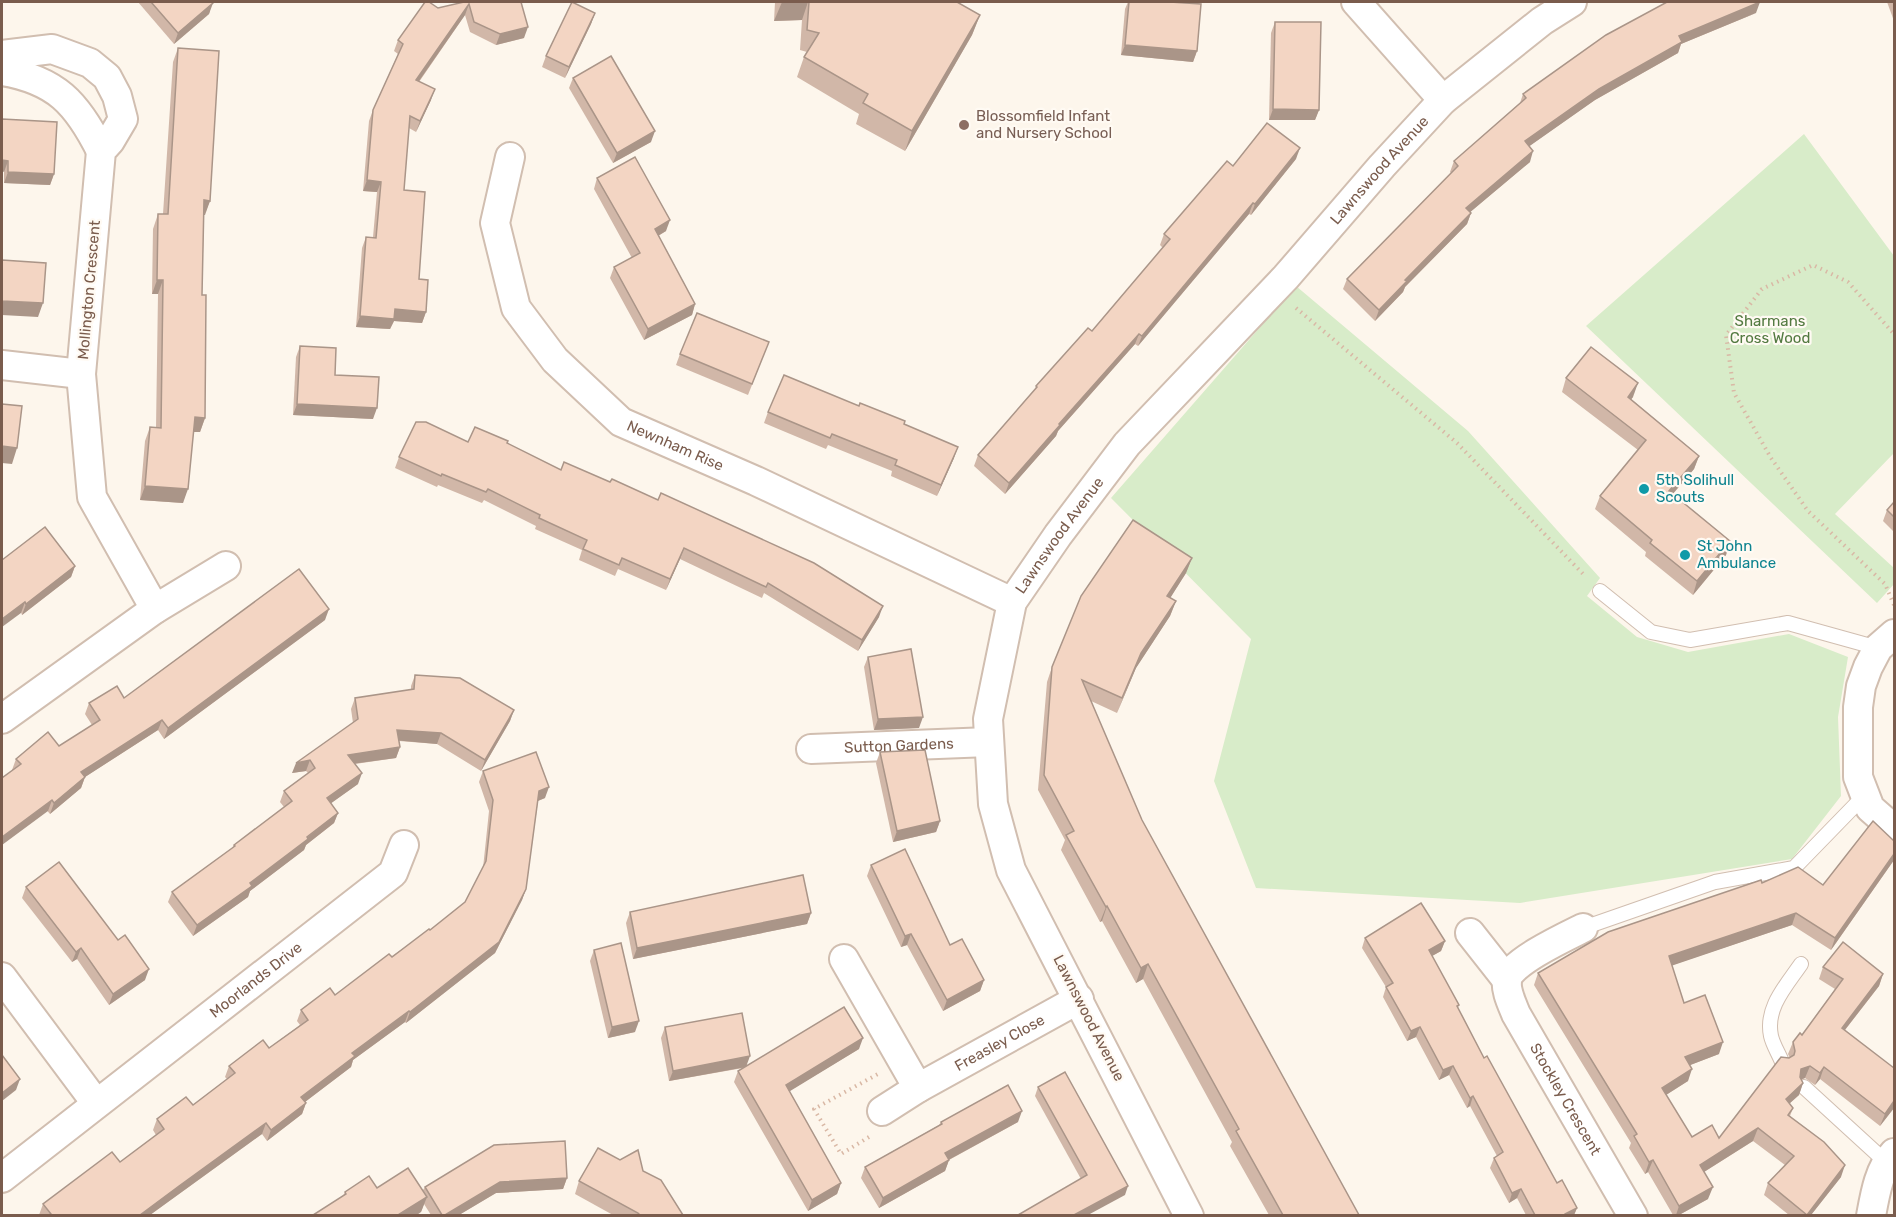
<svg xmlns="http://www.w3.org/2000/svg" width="1896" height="1217" font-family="Rubik,sans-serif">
<rect width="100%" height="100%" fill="#fdf6ec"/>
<!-- green -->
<g fill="#d8ecc9">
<path d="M1804,134L1894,256V453L1835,514L1894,568V584L1877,603L1586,326Z"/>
<path d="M1296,286L1468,431L1600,578L1587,596L1637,637L1688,652L1789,634L1848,657L1838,717L1841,796L1792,859L1520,903L1256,888L1214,781L1251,639L1111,498Z"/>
</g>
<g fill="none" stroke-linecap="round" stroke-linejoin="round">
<defs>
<g id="service">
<path d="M1600,591L1651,632L1690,640L1788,623L1878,648"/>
<path d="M1583,928L1715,882L1794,868L1865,795"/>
<path d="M1782,1062C1779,1054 1773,1045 1771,1036C1765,1008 1786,986 1801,964"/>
<path d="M1804,1087L1886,1162"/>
</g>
<g id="minor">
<path d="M1356,2L1443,100"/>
<path d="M2,55L52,49L90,63L107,77L117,96L123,119L110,141L101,151L81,374L92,497L155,609L2,719"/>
<path d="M2,71C56,80 77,103 101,151"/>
<path id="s1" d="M510,157L495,223L516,308L555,360L621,422L756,481L1012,602"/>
<path d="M2,365L81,374"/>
<path d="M155,609L226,566"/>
<path d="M1894,634L1878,648L1868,667L1861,686L1858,707V777L1870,808L1894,829"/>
<path id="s2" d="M811,749L989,742"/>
<path id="s3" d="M1583,928C1567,936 1511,962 1507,979C1505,990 1512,1004 1516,1014L1633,1216"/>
<path d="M1470,933L1507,980"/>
<path id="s4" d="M844,959L918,1088L1079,999"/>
<path d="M2,977L96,1103"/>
<path d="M882,1111L918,1088"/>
<path id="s5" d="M2,1178L393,873L404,845"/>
<path id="s6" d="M1189,1216L1011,870L993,804L988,719L1012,602L1058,535L1127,444L1286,277L1382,166L1443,100L1542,21L1572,2"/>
<path d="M1871,1216C1875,1194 1879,1169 1894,1153"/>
</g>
</defs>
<!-- service casing -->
<use href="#service" stroke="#d1beb0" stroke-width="16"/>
<!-- minor casing -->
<use href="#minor" stroke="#d1beb0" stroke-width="32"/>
<!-- path -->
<g stroke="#d9b8a5" stroke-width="4" stroke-dasharray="1.5 4.5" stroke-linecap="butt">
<path d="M1296,308L1457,443L1585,576"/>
<path d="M1894,605L1885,584L1808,511L1771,458L1734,393L1726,335L1762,289L1813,265L1848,282L1894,334"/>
<path d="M869,1137L841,1154L814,1109L878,1074"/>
</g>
<!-- service -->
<use href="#service" stroke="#fff" stroke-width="14"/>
<!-- minor -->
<use href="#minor" stroke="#fff" stroke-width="28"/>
</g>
<!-- wall -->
<g fill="#d1b7a8">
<path d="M138,2H212L209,14L174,44Z"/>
<path d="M464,2L524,38L496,45L470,32L465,15L419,82L431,100L416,132L409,128L404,190L419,279L426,312L422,323L394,321L390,329L356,327L362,248L366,237H373L377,192L363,191L369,121L373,110L398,54L394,51L398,40L438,8Z"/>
<path d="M775,2H957L980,15L972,35L905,151L856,124L859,114L797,77L804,57L807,52L800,50L802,20L774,21Z"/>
<path d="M1128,2H1170L1197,51L1193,62L1121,55L1125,9Z"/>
<path d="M1887,2H1894V21Z"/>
<path d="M595,13L591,24L565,78L542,67L546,56Z"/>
<path d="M1756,13L1681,44L1678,53L1595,100L1529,146L1530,162L1470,212L1471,213L1467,224L1405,287L1403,292L1375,321L1343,289L1347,279L1451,173L1450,172L1454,161L1520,103L1523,94Z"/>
<path d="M1275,22L1319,110L1315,120H1269L1271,33Z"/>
<path d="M178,48L210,201L204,215L202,295L205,418L200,432H193L183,503L140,500L145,441L150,427L156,428L158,294H152L153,229L158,214H163L173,62Z"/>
<path d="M573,78L651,142L613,163L569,88Z"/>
<path d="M2,119L54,174L50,185L4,183V172Z"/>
<path d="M1296,159L1251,215L1249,214L1138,346L1135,344L1058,431L1056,436L1005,494L974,466L978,455L1035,390L1036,386L1092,331L1163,248L1160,245L1164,234Z"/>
<path d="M597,178L666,231L658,236L695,304L692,315L644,340L610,278L614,267L632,258L594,189Z"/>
<path d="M769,342L748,395L676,365L680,354Z"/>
<path d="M300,346L335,375L373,419L293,415L296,357Z"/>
<path d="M1566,378L1633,397L1631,399L1699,456L1694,469L1673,494L1730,541L1726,555L1693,595L1645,556L1646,552L1595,509L1600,496L1638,450L1562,392Z"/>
<path d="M768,412L904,424L954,458L937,496L891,476L892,471L828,445L826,449L764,423Z"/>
<path d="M468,442L507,443L561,470L879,617L858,651L764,593L762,598L680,559L666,590L618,569L615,576L579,560L582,550L535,529L536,526L484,500L482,503L438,485L437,487L395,468L399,457Z"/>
<path d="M1894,502V532L1883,521L1887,510Z"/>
<path d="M1192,558L1186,573L1170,598L1176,601L1170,616L1136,668L1117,713L1091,701L1142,820L1359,1215H1269L1230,1146L1232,1142L1143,979L1136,983L1102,921L1100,922L1061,850L1065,840L1038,790L1047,682L1052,667Z"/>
<path d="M2,560L75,566L71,577L22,615Z"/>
<path d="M325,620L164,739L158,730L85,777L81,788L50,814L12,770L16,759L59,746L92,725L85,714L89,703L124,698Z"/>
<path d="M868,657L919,728L874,730L864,667Z"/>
<path d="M415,675L514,710L510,721L481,771L437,744L399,741L400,747L396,758L355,764L358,784L331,803L338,813L334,823L306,845L304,850L250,891L248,897L193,936L168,902L172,892L232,848L234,845L284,807L280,802L284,791L308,773L306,771L292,773L353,723L351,709L355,698L411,690V686Z"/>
<path d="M880,752L940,821L936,832L893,842L876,763Z"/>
<path d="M483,771L545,798L538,801L526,889L522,900L495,953L406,1023L405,1022L353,1060L351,1067L305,1102L306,1103L302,1114L267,1141L262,1134L150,1215H39L43,1204L120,1162L156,1135L153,1130L157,1119L193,1105L227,1079L225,1077L229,1066L269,1048L300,1025L297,1021L301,1010L335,995L430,930L465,902L483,868L489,811L479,782Z"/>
<path d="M1894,841V860L1831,950L1792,925L1672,965L1684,1003L1719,1054L1690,1065L1688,1081L1666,1095L1692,1137L1719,1138L1790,1058L1788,1054L1793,1042L1802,1035L1835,989L1819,979L1823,967L1883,974L1879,986L1845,1030L1894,1108L1880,1126L1820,1079L1815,1085L1805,1078L1801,1080L1803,1083L1799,1095L1789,1104L1793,1108L1790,1116L1841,1177L1811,1215H1789L1764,1195L1768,1183L1785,1165L1753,1141L1704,1172L1708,1199L1679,1215H1673L1648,1172L1645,1174L1629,1148L1631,1143L1534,985L1538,973L1762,883L1823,885Z"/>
<path d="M871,865L984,980L980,991L943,1011L907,945L901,947L867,876Z"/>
<path d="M26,887L145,980L109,1005L77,959L72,962L22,898Z"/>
<path d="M630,912L811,913L807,924L633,959L626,923Z"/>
<path d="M1365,938L1445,941L1441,951L1432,956L1459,1005L1458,1008L1484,1058L1557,1183L1577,1208L1574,1215H1526L1517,1198L1509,1203L1490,1168L1494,1158L1497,1156L1470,1106L1467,1108L1449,1075L1439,1080L1416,1037L1407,1041L1383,997L1386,987L1362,948Z"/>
<path d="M594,950L635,1032L608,1038L590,961Z"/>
<path d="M665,1027L747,1065L859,1049L789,1091L841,1183L837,1194L808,1211L734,1082L738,1071L743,1068L669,1081L661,1038Z"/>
<path d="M1038,1087L1125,1195L1081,1179L1035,1096Z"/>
<path d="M941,1122H1018L949,1160L945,1171L879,1208L861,1178L865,1167L939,1125Z"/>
<path d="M620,1160L643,1171L683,1215H613L575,1194L579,1181Z"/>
<path d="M567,1178L563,1189L496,1193L459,1215H431L424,1204L421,1212L343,1196L345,1192L377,1188L423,1190L425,1187Z"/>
</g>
<!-- shaded-wall -->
<g fill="#aa9588">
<path d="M782,2H808L802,20L774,21Z"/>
<path d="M1760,2L1756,13L1681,44L1678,53L1595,100L1521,152L1525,141L1599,89L1679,36Z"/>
<path d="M213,3L209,14L174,44L178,33Z"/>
<path d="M469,4L465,15L412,91L416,80Z"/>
<path d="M595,13L591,24L565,78L569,67Z"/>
<path d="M980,15L972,35L905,151L912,131Z"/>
<path d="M528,27L524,38L496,45L500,34Z"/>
<path d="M1125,45L1197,51L1193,62L1121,55Z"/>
<path d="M435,89L431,100L416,132L420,121Z"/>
<path d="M1273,109L1319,110L1315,120H1269Z"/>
<path d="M655,131L651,142L613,163L617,153Z"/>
<path d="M1300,148L1296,159L1251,215L1255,204Z"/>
<path d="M1533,151L1530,162L1462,219L1466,208Z"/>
<path d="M2,160L8,161L4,172L2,171Z"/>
<path d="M8,172L54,174L50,185L4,183Z"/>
<path d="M367,180L381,182L377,192L363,191Z"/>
<path d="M204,200L210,201L205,215H199Z"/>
<path d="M1253,203L1249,214L1138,346L1142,336Z"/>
<path d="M1471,213L1467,224L1405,287L1403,292L1375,321L1379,310L1405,280Z"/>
<path d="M670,220L666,231L651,240L655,229Z"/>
<path d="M157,280H163L158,294H152Z"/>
<path d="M2,301L43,303L38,317L2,315Z"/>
<path d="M695,304L692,315L644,340L648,329Z"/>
<path d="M395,309L426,312L422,323L394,321L390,329L356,327L360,316Z"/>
<path d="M1139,334L1135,344L1058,431L1056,436L1005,494L1009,483L1059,424Z"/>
<path d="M1638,383L1633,397L1623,410L1628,397Z"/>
<path d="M297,404L377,408L373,419L293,415Z"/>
<path d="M195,417L205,418L200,432H190Z"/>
<path d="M2,446L17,448L12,464L2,463Z"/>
<path d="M958,447L954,458L937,496L941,485Z"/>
<path d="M1699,456L1694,469L1664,504L1669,491Z"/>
<path d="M145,486L188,489L183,503L140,500Z"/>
<path d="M1730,541L1726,555L1693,595L1697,581Z"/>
<path d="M684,548L680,559L666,590L670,579Z"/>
<path d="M1192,558L1186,573L1162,611L1167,596Z"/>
<path d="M75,566L71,577L22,615L26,604Z"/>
<path d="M1176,601L1170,616L1136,668L1117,713L1141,653Z"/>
<path d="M25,602L21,613L2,627V619Z"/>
<path d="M883,606L879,617L858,651L862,640Z"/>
<path d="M329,609L325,620L164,739L168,728Z"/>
<path d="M514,710L510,721L481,771L485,760Z"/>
<path d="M923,717L919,728L874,730L878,719Z"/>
<path d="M162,720L158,730L85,777L81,788L50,814L54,803L81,772Z"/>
<path d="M397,730L441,733L437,744L393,740Z"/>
<path d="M400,747L396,758L344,765L348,755Z"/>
<path d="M310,760L306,771L292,773L296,763Z"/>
<path d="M362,773L358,784L323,809L327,798Z"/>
<path d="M549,787L545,798L535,802L539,791Z"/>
<path d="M52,800L48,811L2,845V837Z"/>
<path d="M338,813L334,823L306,845L304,850L250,891L248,897L193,936L197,925Z"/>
<path d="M940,821L936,832L893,842L897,831Z"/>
<path d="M1894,854V860L1831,950L1835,938Z"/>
<path d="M526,889L522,900L495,953L406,1023L410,1012Z"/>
<path d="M1107,906L1102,921L1100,922L1106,907Z"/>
<path d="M811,913L807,924L633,959L637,948Z"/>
<path d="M1796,913L1792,925L1665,968L1669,956Z"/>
<path d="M911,934L907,945L901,947L905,936Z"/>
<path d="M1445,941L1441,951L1425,960L1429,950Z"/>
<path d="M81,948L77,959L72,962L76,952Z"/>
<path d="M1148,964L1143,979L1136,983L1141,968Z"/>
<path d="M149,969L145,980L109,1005L113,994Z"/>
<path d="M1883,974L1879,986L1837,1040L1842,1028Z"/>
<path d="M984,980L980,991L943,1011L947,1000Z"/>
<path d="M409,1011L405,1022L353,1060L351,1067L297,1108L301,1097L352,1053Z"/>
<path d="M639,1021L635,1032L608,1038L612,1027Z"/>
<path d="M1420,1027L1416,1037L1407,1041L1411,1031Z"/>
<path d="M863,1038L859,1049L782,1096L786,1085Z"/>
<path d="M1723,1042L1719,1054L1680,1069L1685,1057Z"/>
<path d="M750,1056L746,1067L669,1081L673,1071Z"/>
<path d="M1453,1066L1449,1075L1439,1080L1443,1070Z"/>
<path d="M1810,1066L1805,1078L1797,1081L1801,1069Z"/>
<path d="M1824,1067L1820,1079L1815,1085L1820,1073Z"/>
<path d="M1692,1069L1688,1081L1658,1100L1662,1088Z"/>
<path d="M20,1079L16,1090L2,1101V1093Z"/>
<path d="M1803,1083L1799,1095L1781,1111L1786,1099Z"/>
<path d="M1473,1096L1470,1106L1467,1108L1470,1098Z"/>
<path d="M1894,1101V1108L1880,1126L1885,1114Z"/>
<path d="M306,1103L302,1114L267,1141L271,1130Z"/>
<path d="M1022,1111L1018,1122L941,1164L945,1153Z"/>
<path d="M266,1123L262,1134L150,1215H140L179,1186Z"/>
<path d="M1758,1128L1753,1141L1696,1177L1700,1165Z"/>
<path d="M949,1160L945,1171L879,1208L883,1198Z"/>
<path d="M1653,1160L1648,1172L1645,1174L1649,1162Z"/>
<path d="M1845,1165L1841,1177L1811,1215H1807Z"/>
<path d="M567,1178L563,1189L496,1193L459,1215H445L500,1182Z"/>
<path d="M841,1183L837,1194L808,1211L812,1200Z"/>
<path d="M1128,1186L1125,1195L1088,1215H1074Z"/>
<path d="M1713,1187L1708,1199L1679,1215H1676L1679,1206Z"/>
<path d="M1521,1189L1517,1198L1509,1203L1512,1193Z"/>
<path d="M427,1197L421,1212L417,1215H398Z"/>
<path d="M1577,1208L1574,1215H1564L1565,1214Z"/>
</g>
<!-- building -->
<g fill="#f3d5c3" stroke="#aa9588" stroke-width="1.5">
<path d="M151,2H212L213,3L178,33Z"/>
<path d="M425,2H429L438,8L464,2H521L528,27L500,34L474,22L469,4L416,80L435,89L420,121L410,116L404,190L425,192L419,279L428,280L426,312L395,309L394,319L360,316L366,237L376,238L381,182L367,180L373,110L403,44L398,40Z"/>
<path d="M572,2L595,13L569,67L546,56Z"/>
<path d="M809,2H957L980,15L912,131L863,103L868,94L804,57L819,33L807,30Z"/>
<path d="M1129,2H1170L1201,4L1197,51L1125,45Z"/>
<path d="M1667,2H1760L1679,36L1682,42L1599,89L1525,141L1533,151L1466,208L1471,213L1405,280L1407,281L1379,310L1347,279L1458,166L1454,161L1526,98L1523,94L1606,35Z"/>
<path d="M1275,22H1321L1319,110L1273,109Z"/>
<path d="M178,48L219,51L210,201L204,200L202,295H206L205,418L195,417L188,489L145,486L150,427L161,428L163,280H157L158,214H168Z"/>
<path d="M611,56L655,131L617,153L573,78Z"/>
<path d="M2,119L57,122L54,174L8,172V161L2,160Z"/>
<path d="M1267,123L1300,148L1255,204L1253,203L1142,336L1139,334L1059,424L1060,425L1009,483L978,455L1037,387L1036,386L1088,328L1092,331L1170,239L1164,234L1227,161L1233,166Z"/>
<path d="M635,157L670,220L655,229L695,304L648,329L614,267L640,253L597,178Z"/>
<path d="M2,260L46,263L43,303L2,301Z"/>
<path d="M697,313L769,342L752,384L680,354Z"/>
<path d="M300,346L336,348L335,375L379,377L377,408L297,404Z"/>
<path d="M1591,347L1638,383L1628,397L1699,456L1669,491L1730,541L1697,581L1650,543L1652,540L1600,496L1646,440L1566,378Z"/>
<path d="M784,375L859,406L860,403L905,421L904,424L958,447L941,485L895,465L897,460L832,434L830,438L768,412Z"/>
<path d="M2,404L22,406L17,448L2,446Z"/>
<path d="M416,422H426L468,442L475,427L508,441L507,443L561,470L564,462L610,482L612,479L658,500L661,493L814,563L883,606L862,640L768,583L766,587L684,548L670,579L622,558L619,565L583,549L587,540L539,518L540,515L488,489L486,492L442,474L441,476L399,457Z"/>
<path d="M1894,502V517L1887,510Z"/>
<path d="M1133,520L1192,558L1167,596L1176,601L1141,653L1122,698L1082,680L1142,820L1359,1215H1283L1236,1131L1239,1129L1148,964L1141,968L1107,906L1106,907L1066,835L1074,831L1044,775L1052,667L1081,596Z"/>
<path d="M45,527L75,566L26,604L25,602L2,619V560Z"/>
<path d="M299,569L329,609L168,728L162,720L81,772L85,777L54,803L52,800L2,837V778L21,764L16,759L48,732L59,746L100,720L89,703L117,686L124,698Z"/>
<path d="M911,649L923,717L878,719L868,657Z"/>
<path d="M415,675L460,678L514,710L485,760L441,733L397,730L400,747L348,755L362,773L327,798L338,813L307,837L308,839L250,883L252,886L197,925L172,892L235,846L234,845L292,801L284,791L315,768L310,760L296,763L358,719L355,698L414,689Z"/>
<path d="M925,750L940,821L897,831L880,752Z"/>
<path d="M536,752L549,787L539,791L526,889L499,942L410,1012L409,1011L352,1053L355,1056L301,1097L306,1103L271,1130L266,1123L179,1186L140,1215H49L51,1214L43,1204L112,1152L120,1162L164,1129L157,1119L186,1097L193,1105L235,1073L229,1066L263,1040L269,1048L308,1020L301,1010L330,988L335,995L389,954L392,957L429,929L430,930L465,902L486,861L493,800L483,771Z"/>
<path d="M1873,821L1894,841V854L1835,938L1796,913L1669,956L1684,1003L1705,995L1723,1042L1685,1057L1692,1069L1662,1088L1692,1137L1712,1125L1719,1138L1781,1057L1789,1058L1794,1055L1795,1051L1793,1042L1800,1033L1802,1035L1843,979L1823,967L1843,942L1883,974L1842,1028L1894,1068V1101L1885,1114L1824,1067L1820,1073L1810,1066L1801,1069L1800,1077L1803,1083L1786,1099L1793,1108L1788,1115L1824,1142L1845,1165L1807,1215L1768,1183L1794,1156L1758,1128L1700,1165L1713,1187L1679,1206L1653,1160L1649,1162L1634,1136L1637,1134L1538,973L1608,932L1761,880L1762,883L1798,867L1823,885Z"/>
<path d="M905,849L950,945L962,939L984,980L947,1000L911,934L905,936L871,865Z"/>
<path d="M59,862L118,940L125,935L149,969L113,994L81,948L76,952L26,887Z"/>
<path d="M803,875L811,913L637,948L630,912Z"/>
<path d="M1421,903L1445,941L1429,950L1459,1005L1457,1006L1484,1058L1487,1056L1557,1183L1562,1180L1577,1208L1565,1214V1215H1535L1521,1189L1512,1193L1494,1158L1503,1152L1473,1096L1470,1098L1453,1066L1443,1070L1420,1027L1411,1031L1386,987L1393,983L1365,938Z"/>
<path d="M621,943L639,1021L612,1027L594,950Z"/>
<path d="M844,1007L863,1038L786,1085L841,1183L812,1200L738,1071Z"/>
<path d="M742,1013L750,1056L673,1071L665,1027Z"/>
<path d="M2,1055L20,1079L2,1093Z"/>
<path d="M1065,1072L1128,1186L1074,1215H1018L1087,1175L1038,1087Z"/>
<path d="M1008,1085L1022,1111L945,1153L949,1160L883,1198L865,1167L942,1124L941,1122Z"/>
<path d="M565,1141L567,1178L500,1182L445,1215H442L425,1187L494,1145Z"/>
<path d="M598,1148L620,1160L638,1150L643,1171L661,1180L683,1215H640L638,1213L579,1181Z"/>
<path d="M408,1168L427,1197L398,1215H313L346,1194L345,1192L369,1176L377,1188Z"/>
</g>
<!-- markers -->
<circle fill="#8d6e63" stroke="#fffaf3" stroke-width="2" cx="964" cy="125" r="6"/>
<g fill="#0f9aa8" stroke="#fffaf3" stroke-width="2">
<circle cx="1644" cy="489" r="6"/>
<circle cx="1685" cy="555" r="6"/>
</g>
<g text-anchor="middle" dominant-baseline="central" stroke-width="4.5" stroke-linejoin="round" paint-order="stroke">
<!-- education labels -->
<g font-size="15" fill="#785e54" stroke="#fffaf3" text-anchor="start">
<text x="976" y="116">Blossomfield Infant<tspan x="976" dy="17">and Nursery School</tspan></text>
</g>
<!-- street labels -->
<g font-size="15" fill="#7a5c4d" stroke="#fffaf3">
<text stroke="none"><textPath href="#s6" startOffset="1230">Lawnswood Avenue</textPath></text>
<text transform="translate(89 290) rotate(-85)">Mollington Crescent</text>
<text stroke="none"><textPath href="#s1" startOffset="370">Newnham Rise</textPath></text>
<text stroke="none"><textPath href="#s6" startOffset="744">Lawnswood Avenue</textPath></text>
<text stroke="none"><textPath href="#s2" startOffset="88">Sutton Gardens</textPath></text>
<text stroke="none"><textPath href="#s5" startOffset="322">Moorlands Drive</textPath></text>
<text transform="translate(1089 1018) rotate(63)">Lawnswood Avenue</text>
<text stroke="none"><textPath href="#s4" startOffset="242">Freasley Close</textPath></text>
<text stroke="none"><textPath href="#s3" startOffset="228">Stockley Crescent</textPath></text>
</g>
<!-- park labels -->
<g font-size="15" fill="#537a41" stroke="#fffaf3">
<text x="1770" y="321">Sharmans<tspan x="1770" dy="17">Cross Wood</tspan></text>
</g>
<!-- culture labels -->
<g font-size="15" fill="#0d838f" stroke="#fffaf3" text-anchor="start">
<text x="1656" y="480">5th Solihull<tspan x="1656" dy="17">Scouts</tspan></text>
<text x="1697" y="546">St John<tspan x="1697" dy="17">Ambulance</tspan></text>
</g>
</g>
<!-- border -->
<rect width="1896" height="1217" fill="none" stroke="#7a5c4d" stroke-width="6"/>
</svg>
